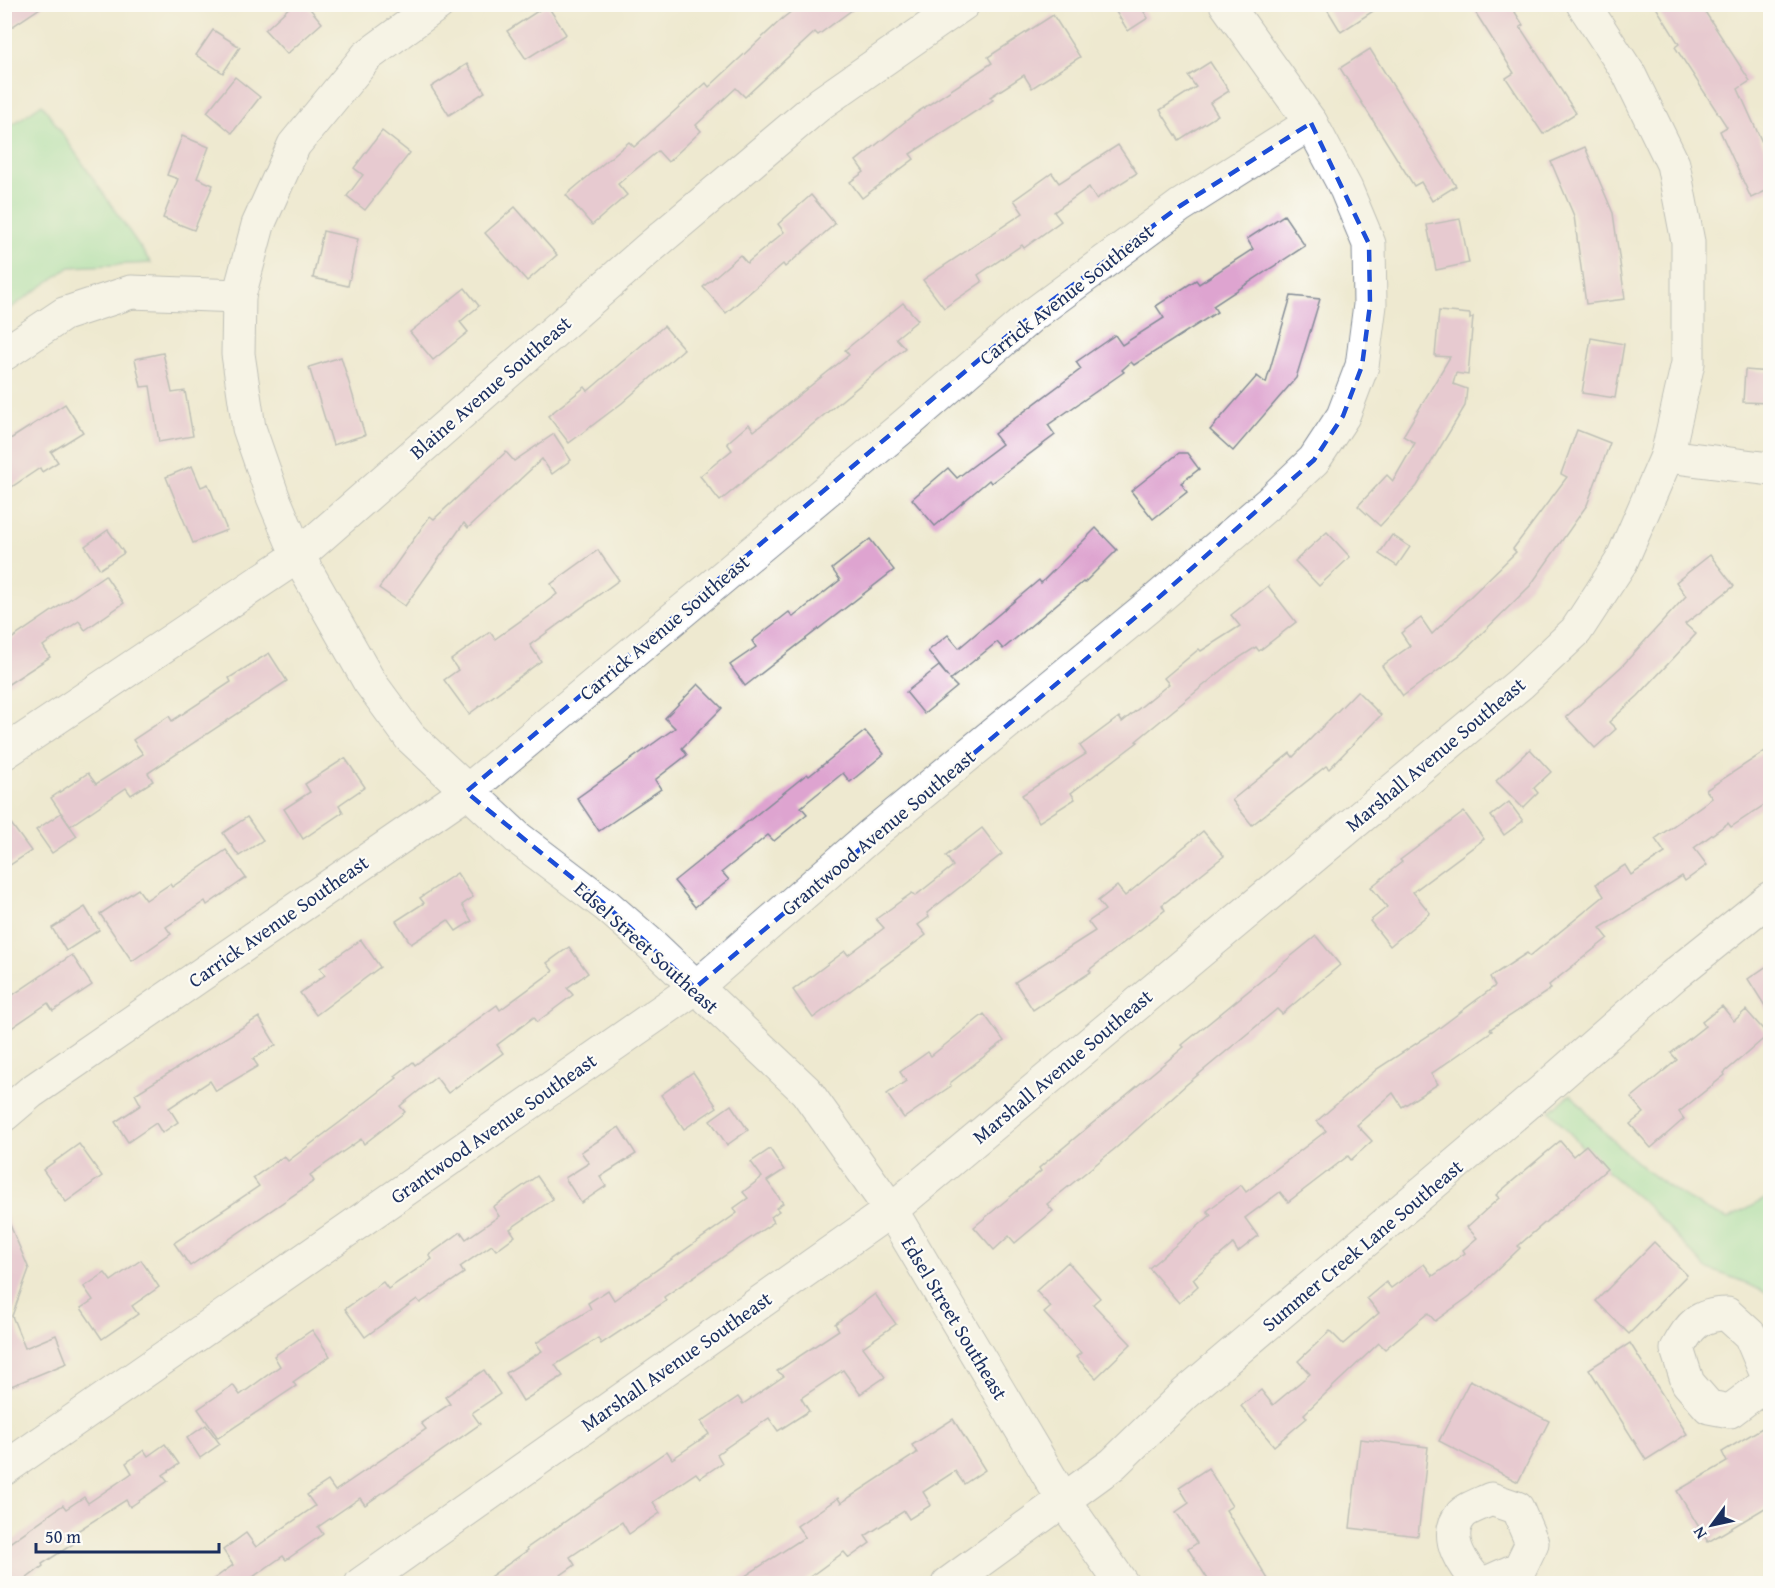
<svg xmlns="http://www.w3.org/2000/svg" width="1775" height="1588" font-family="'Gentium Book Plus',serif">
<rect width="100%" height="100%" fill="#fdfcf7"/>
<filter id="ink" filterUnits="userSpaceOnUse"><feTurbulence type="fractalNoise" baseFrequency=".0167" numOctaves="2"/><feDisplacementMap in="SourceGraphic" scale="12" xChannelSelector="R" yChannelSelector="G"/><feConvolveMatrix kernelMatrix="1 2 1 2 8 2 1 2 1" color-interpolation-filters="sRGB"/></filter>
<filter id="wash" filterUnits="userSpaceOnUse"><feTurbulence type="fractalNoise" baseFrequency=".008" numOctaves="4" result="noise"/><feDisplacementMap in="SourceGraphic" scale="24" xChannelSelector="R" yChannelSelector="G"/><feGaussianBlur stdDeviation="1.35" result="paint"/><feColorMatrix in="noise" values="0 0 0 0 0 0 0 0 0 0 0 0 0 0 0 0 0 1.4 0 .05"/><feComposite in="paint" operator="in"/></filter>
<g filter="url(#wash)">
<rect width="100%" height="100%" fill="#eee9d0"/>
<!-- green -->
<g fill="#91e09f" stroke="#56887e" stroke-width="1.5">
<path d="M42,104L151,263L70,267L5,312V130Z"/>
<path d="M1571,1094C1613,1146 1665,1194 1728,1219L1770,1196V1295L1744,1282L1706,1268L1647,1205L1598,1164L1550,1111Z"/>
</g>
<g id="blocks">
<!-- building -->
<g fill="#dea4d0">
<path d="M4,4H46L4,32Z"/>
<path d="M293,4H306L322,23L287,54L265,30Z"/>
<path d="M801,4H860L818,35L815,32L745,97L736,88L696,125L701,131L668,162L658,151L618,184L627,195L592,225L566,195L629,142L634,147L706,83L709,87L783,18Z"/>
<path d="M1111,4H1139L1148,18L1128,31Z"/>
<path d="M1324,4H1384L1341,32Z"/>
<path d="M1470,4H1510L1523,25L1520,27L1576,113L1543,134L1506,78L1514,73Z"/>
<path d="M1654,4H1700L1750,81L1738,89L1770,160V189L1751,198L1720,131L1727,127L1675,47L1679,44Z"/>
<path d="M547,5L566,34L526,59L507,31Z"/>
<path d="M1053,15L1080,57L1032,88L1024,75L990,97L993,100L910,154L914,159L862,198L850,182L864,172L856,161L916,113L992,63L988,57Z"/>
<path d="M213,30L240,47L223,73L196,55Z"/>
<path d="M1370,49L1456,186L1432,201L1421,182L1414,186L1340,68Z"/>
<path d="M1210,62L1229,91L1210,103L1218,115L1179,140L1160,110L1196,87L1188,76Z"/>
<path d="M467,64L485,92L449,115L431,87Z"/>
<path d="M235,77L260,97L232,133L207,112Z"/>
<path d="M382,131L410,153L365,210L347,196L363,175L354,168Z"/>
<path d="M182,136L209,147L197,178L213,185L194,230L163,218L178,179L167,175Z"/>
<path d="M1118,145L1137,173L1096,199L1089,187L1054,212L1061,221L1024,248L1022,245L978,275L982,282L944,308L923,280L1023,213L1014,200L1052,173L1059,183Z"/>
<path d="M1585,147L1613,213L1625,299L1586,304L1574,216L1551,162Z"/>
<path d="M811,195L835,224L785,267L783,264L726,313L703,287L740,255L747,263L784,232L778,224Z"/>
<path d="M515,207L557,255L527,281L485,233Z"/>
<path d="M1284,215L1305,246L1213,306L1217,312L1134,365L1131,362L1122,370L1124,372L1048,425L1055,435L991,483L989,480L935,526L912,499L948,468L957,478L1002,444L994,434L1081,369L1076,362L1115,335L1122,345L1164,318L1156,306L1196,280L1199,284L1253,249L1247,239Z"/>
<path d="M1460,219L1469,263L1436,270L1427,225Z"/>
<path d="M323,231L358,239L348,286L313,278Z"/>
<path d="M465,288L479,306L460,322L468,332L433,360L410,332Z"/>
<path d="M1291,296L1320,299L1296,378L1233,451L1210,430L1257,376L1266,383Z"/>
<path d="M903,303L918,320L896,338L905,348L720,501L700,476L732,450L727,443L749,424L754,431L849,355L845,350Z"/>
<path d="M1439,311L1470,314V319L1473,317L1468,375L1456,373L1453,384L1467,389L1465,406L1417,486L1380,526L1358,506L1387,475L1393,481L1415,443L1403,436L1450,357L1435,356Z"/>
<path d="M664,326L684,349L622,403L569,443L548,416L585,387L588,391Z"/>
<path d="M1591,338L1624,344L1615,398L1582,393Z"/>
<path d="M163,353L172,393L185,391L193,436L159,442L150,386L141,387L135,359Z"/>
<path d="M341,357L365,435L333,445L309,367Z"/>
<path d="M1745,370L1770,372V403L1743,402Z"/>
<path d="M65,404L83,432L51,452L58,462L42,472L40,468L4,492V443Z"/>
<path d="M1577,430L1610,443L1587,505L1530,586L1461,654L1403,696L1382,666L1410,646L1401,633L1421,618L1432,634L1516,552L1513,549L1567,477L1561,474Z"/>
<path d="M554,434L571,460L552,474L542,459L468,528L464,523L405,606L379,588L430,516L434,519L506,452L514,461Z"/>
<path d="M1179,453H1187L1199,469L1181,483L1187,492L1153,519L1131,491Z"/>
<path d="M192,466L201,487L208,484L227,530L193,543L166,477Z"/>
<path d="M1096,528L1117,550L1084,583L1083,582L1003,649L997,642L950,680L957,687L924,714L906,692L939,666L949,678L928,651L948,635L959,648L1039,580L1041,583Z"/>
<path d="M108,530L124,553L100,569L85,546Z"/>
<path d="M1327,532L1350,557L1319,586L1295,561Z"/>
<path d="M1392,535L1410,547L1397,566L1379,554Z"/>
<path d="M870,539L894,570L745,686L730,665L756,647L752,641L789,612L793,617L840,580L832,569Z"/>
<path d="M598,550L619,580L530,645L541,661L469,714L444,680L458,670L451,660L490,632L495,639L544,604L557,594L551,584Z"/>
<path d="M1710,555L1734,586L1685,624L1696,634L1638,696L1609,722L1616,729L1595,748L1566,717L1622,666L1686,596L1676,582Z"/>
<path d="M105,575L124,603L85,630L79,621L43,646L50,657L4,687V644Z"/>
<path d="M1268,586L1296,622L1259,651L1256,647L1231,663L1136,741L1138,742L1071,793L1075,799L1039,822L1022,795L1086,754L1080,746L1119,717L1122,722L1169,684L1164,678L1199,649L1201,651L1240,626L1231,615Z"/>
<path d="M269,653L287,681L148,773L153,781L131,795L126,788L70,826L51,798L88,773L96,784L143,754L133,740L169,716L172,721L231,682L229,678Z"/>
<path d="M698,684L722,708L682,748L687,755L655,780L661,789L599,831L577,798L675,728L665,718Z"/>
<path d="M1357,691L1381,715L1329,769L1326,766L1252,825L1232,800L1290,753L1293,757Z"/>
<path d="M865,731L884,754L850,782L843,773L801,807L807,814L774,841L768,835L722,872L729,880L695,907L674,881L807,774L809,776Z"/>
<path d="M1770,748V801L1731,827L1728,823L1694,848L1707,865L1685,881L1682,876L1600,928L1608,938L1549,985L1551,989L1490,1029L1492,1031L1431,1074L1438,1084L1402,1107L1393,1093L1357,1125L1372,1141L1351,1160L1348,1156L1288,1202L1280,1192L1245,1218L1258,1236L1238,1252L1233,1244L1193,1279L1198,1286L1179,1303L1149,1268L1211,1215L1207,1211L1241,1185L1246,1192L1326,1131L1317,1121L1377,1069L1434,1032L1495,986L1490,977L1527,953L1530,956L1604,896L1596,884L1625,865L1631,875L1665,853L1655,839L1712,798L1706,790Z"/>
<path d="M1530,749L1551,772L1534,788L1538,793L1523,808L1496,781Z"/>
<path d="M345,758L365,787L339,805L343,812L303,839L284,809L310,792L305,784Z"/>
<path d="M1509,802L1523,821L1504,835L1491,816Z"/>
<path d="M1464,812L1484,839L1413,892L1430,913L1390,946L1370,921L1387,907L1371,887L1402,862L1400,860Z"/>
<path d="M61,813L77,836L52,853L36,830Z"/>
<path d="M4,814L31,851L4,869Z"/>
<path d="M247,817L263,840L239,856L223,833Z"/>
<path d="M982,828L1002,854L927,913L929,917L918,925L926,935L813,1018L793,990L845,951L848,955L884,928L876,919L912,893L915,896L953,866L946,856Z"/>
<path d="M1203,831L1224,856L1162,905L1165,910L1089,970L1091,972L1033,1010L1015,982L1095,931L1088,922L1105,910L1098,901L1117,886L1125,896Z"/>
<path d="M226,850L246,878L207,905L205,901L166,927L171,934L132,961L100,914L138,889L146,900L170,884L172,887Z"/>
<path d="M457,873L473,897L462,905L472,921L456,931L448,920L411,944L396,921L424,903L420,898Z"/>
<path d="M85,907L99,930L66,951L52,928Z"/>
<path d="M1316,936L1340,965L1282,1014L1277,1009L1187,1084L1117,1147L1047,1204L1053,1211L1015,1243L1009,1236L994,1250L974,1227L1041,1171L1039,1168L1184,1047L1182,1045Z"/>
<path d="M361,940L380,967L316,1015L300,993L325,975L320,968Z"/>
<path d="M569,947L588,973L567,988L573,995L537,1022L534,1017L497,1045L503,1053L448,1093L436,1077L400,1106L405,1112L364,1144L361,1139L310,1175L314,1181L190,1266L174,1243L259,1186L253,1178L284,1156L288,1161L339,1123L397,1078L395,1076L413,1062L415,1065L497,1005L500,1010L553,971L547,963Z"/>
<path d="M72,955L92,985L53,1011L48,1003L4,1033V1001Z"/>
<path d="M1770,964V1014L1748,979Z"/>
<path d="M1722,1006L1734,1021L1746,1010L1768,1035L1724,1073L1725,1075L1679,1112L1684,1119L1651,1148L1630,1124L1644,1113L1631,1098L1677,1060L1671,1053L1705,1026L1702,1022Z"/>
<path d="M984,1014L1004,1041L950,1083L951,1086L904,1118L887,1094L906,1081L900,1072L928,1052L931,1056Z"/>
<path d="M259,1017L276,1045L253,1059L258,1066L216,1091L210,1081L169,1108L178,1122L162,1133L156,1123L128,1142L115,1122L141,1105L135,1094Z"/>
<path d="M693,1072L717,1107L684,1129L661,1095Z"/>
<path d="M731,1105L748,1130L727,1145L710,1120Z"/>
<path d="M619,1127L636,1154L600,1177L606,1186L581,1203L565,1178L589,1163L581,1152Z"/>
<path d="M1560,1141L1573,1156L1586,1145L1607,1169L1518,1246L1520,1248L1470,1296L1435,1321L1428,1313L1385,1349L1379,1343L1304,1414L1307,1418L1274,1446L1241,1406L1261,1390L1273,1405L1310,1374L1298,1361L1330,1331L1343,1344L1379,1313L1367,1298L1386,1282L1391,1288L1424,1264L1433,1276L1465,1253L1463,1250L1477,1238L1467,1227L1499,1198L1496,1195Z"/>
<path d="M79,1144L102,1176L66,1202L43,1170Z"/>
<path d="M770,1149L784,1170L767,1181L783,1203L776,1208L779,1211L771,1217L774,1222L664,1297L666,1301L601,1344L598,1338L555,1365L563,1376L523,1401L506,1373L542,1351L536,1343L591,1309L588,1303L608,1290L614,1300L737,1213L734,1208L748,1198L743,1192L762,1177L751,1162Z"/>
<path d="M537,1176L553,1199L510,1229L515,1236L496,1250L492,1245L460,1267L464,1273L420,1303L417,1299L365,1337L345,1309L383,1282L388,1289L432,1259L429,1255L461,1232L466,1239L499,1216L493,1207Z"/>
<path d="M4,1211L29,1269L12,1316L25,1348L56,1335L67,1363L4,1389Z"/>
<path d="M1654,1242L1687,1275L1629,1334L1596,1301Z"/>
<path d="M141,1260L159,1287L132,1306L138,1314L102,1339L81,1308L93,1300L84,1287L105,1273L111,1281Z"/>
<path d="M1068,1262L1100,1298L1093,1304L1131,1344L1096,1378L1076,1357L1081,1353L1044,1313L1051,1307L1036,1291Z"/>
<path d="M875,1294L896,1324L863,1347L885,1377L860,1394L843,1370L801,1398L809,1411L778,1431L769,1418L717,1454L722,1463L700,1478L696,1473L653,1502L660,1513L629,1534L622,1522L570,1557L575,1565L548,1584H480L528,1550L527,1548L667,1451L672,1459L709,1434L701,1422L738,1397L743,1404L784,1376L777,1371L839,1330L835,1324Z"/>
<path d="M312,1330L330,1356L293,1382L296,1386L218,1438L198,1409L233,1385L240,1395L280,1366L274,1356Z"/>
<path d="M1630,1343L1687,1434L1646,1460L1589,1369Z"/>
<path d="M484,1370L500,1394L472,1413L480,1424L365,1505L360,1498L318,1527L323,1534L286,1560L283,1556L243,1584H207L233,1565L223,1550L246,1533L256,1547L315,1506L307,1495L328,1481L335,1491L426,1429L421,1423L450,1404L445,1397Z"/>
<path d="M1470,1380L1549,1421L1518,1482L1439,1441Z"/>
<path d="M953,1419L985,1470L964,1484L955,1471L923,1492L931,1505L909,1519L904,1511L865,1536L870,1543L849,1558L844,1552L800,1584H733L805,1537L797,1526L838,1498L841,1503L917,1453L912,1445Z"/>
<path d="M206,1425L220,1444L200,1458L187,1438Z"/>
<path d="M1762,1428L1770,1442V1505L1708,1542L1677,1491L1727,1462L1722,1452Z"/>
<path d="M1360,1439L1428,1447L1418,1536L1350,1528Z"/>
<path d="M165,1444L179,1464L163,1475L168,1481L130,1507L126,1500L68,1537L73,1544L42,1564L43,1566L19,1584H4V1547L63,1505L66,1509L84,1497L88,1503L132,1473L126,1463L144,1450L148,1456Z"/>
<path d="M1208,1468L1232,1506L1226,1510L1271,1584H1211L1188,1549L1197,1543L1176,1512L1189,1503L1179,1487Z"/>
</g>
</g>
</g>
<g filter="url(#ink)">
<use href="#blocks" fill-opacity="0" stroke="#848c97" stroke-width="1.5"/>
<g fill="none" stroke-linecap="round" stroke-linejoin="round">
<defs>
<g id="minor">
<path d="M438,4L367,56L294,145L258,225L239,296L238,354L249,428L273,497L298,556L369,681L410,737L519,839L607,906L655,948L806,1091L891,1210L1064,1501L1122,1584"/>
<path d="M4,354L64,314L131,292L239,296"/>
<path d="M1667,456L1770,469"/>
<path d="M4,753L298,556L647,250L821,103L963,4"/>
<path d="M4,1115L31,1092L466,792L905,425L1031,316L1180,206L1311,123"/>
<path d="M1770,1381L1730,1411L1709,1407L1688,1383L1677,1349C1689,1326 1699,1314 1727,1314L1750,1335L1770,1382"/>
<path d="M4,1469L695,988L871,835L1156,600L1270,502L1314,460L1343,416L1362,366L1370,305L1369,244L1346,189L1311,123L1226,4"/>
<path d="M361,1584L891,1210L1521,683L1576,631L1621,562L1667,456L1688,363V242L1673,164L1629,74L1583,4"/>
<path d="M948,1584L1113,1464L1185,1394L1542,1091L1673,976L1770,898"/>
<path d="M1480,1584C1464,1567 1442,1538 1461,1515C1467,1508 1483,1503 1491,1499L1517,1508L1532,1543L1520,1568L1484,1584"/>
</g>
</defs>
<!-- minor casing -->
<use href="#minor" stroke="#848c97" stroke-width="35"/>
<!-- minor -->
<use href="#minor" stroke="#fff" stroke-width="33"/>
</g>
</g>
<!-- marked area -->
<path d="M0 0H1775V1588H0ZM1311,123L1369,244L1370,305L1362,366L1343,416L1314,460L1156,600L695,988L607,906L466,792L1031,316L1180,206Z" fill="#eee9d0" fill-opacity=".55" fill-rule="evenodd"/>
<path fill="none" stroke="#1d4ed8" stroke-width="4.5" stroke-dasharray="12 8" stroke-linejoin="round" d="M1311,123L1369,244L1370,305L1362,366L1343,416L1314,460L1156,600L695,988L607,906L466,792L1031,316L1180,206Z"/>
<g text-anchor="middle" dominant-baseline="central" stroke-width="4.5" stroke-linejoin="round" paint-order="stroke">
<!-- street labels -->
<g font-size="20" fill="#1b2f5e" stroke="#fdfcf7">
<text transform="translate(1066 294) rotate(-38)">Carrick Avenue Southeast</text>
<text transform="translate(490 387) rotate(-41)">Blaine Avenue Southeast</text>
<text transform="translate(664 627) rotate(-40)">Carrick Avenue Southeast</text>
<text transform="translate(1435 754) rotate(-40)">Marshall Avenue Southeast</text>
<text transform="translate(878 832) rotate(-40)">Grantwood Avenue Southeast</text>
<text transform="translate(278 921) rotate(-35)">Carrick Avenue Southeast</text>
<text transform="translate(647 947) rotate(42)">Edsel Street Southeast</text>
<text transform="translate(1062 1066) rotate(-40)">Marshall Avenue Southeast</text>
<text transform="translate(493 1128) rotate(-35)">Grantwood Avenue Southeast</text>
<text transform="translate(1362 1245) rotate(-40)">Summer Creek Lane Southeast</text>
<text transform="translate(955 1318) rotate(59)">Edsel Street Southeast</text>
<text transform="translate(676 1361) rotate(-35)">Marshall Avenue Southeast</text>
</g>
</g>
<!-- margin -->
<rect width="1775" height="1588" fill="none" stroke="#fdfcf7" stroke-width="24"/>
<!-- north arrow -->
<g transform="translate(1712 1525) rotate(237)" stroke="#fdfcf7" stroke-width="4.5" paint-order="stroke">
<path d="M0-4.5L10 22L0 15L-10 22Z" fill="#1b2f5e"/>
<text y="-9" font-size="16" font-weight="bold" text-anchor="middle" fill="#1b2f5e">N</text>
</g>
<!-- scale -->
<path d="M36 1543v9h183v-9" fill="none" stroke="#1b2f5e" stroke-width="3"/>
<text x="45" y="1543" font-size="18" fill="#1b2f5e" stroke="#fdfcf7" stroke-width="4.5" paint-order="stroke">50 m</text>
</svg>
